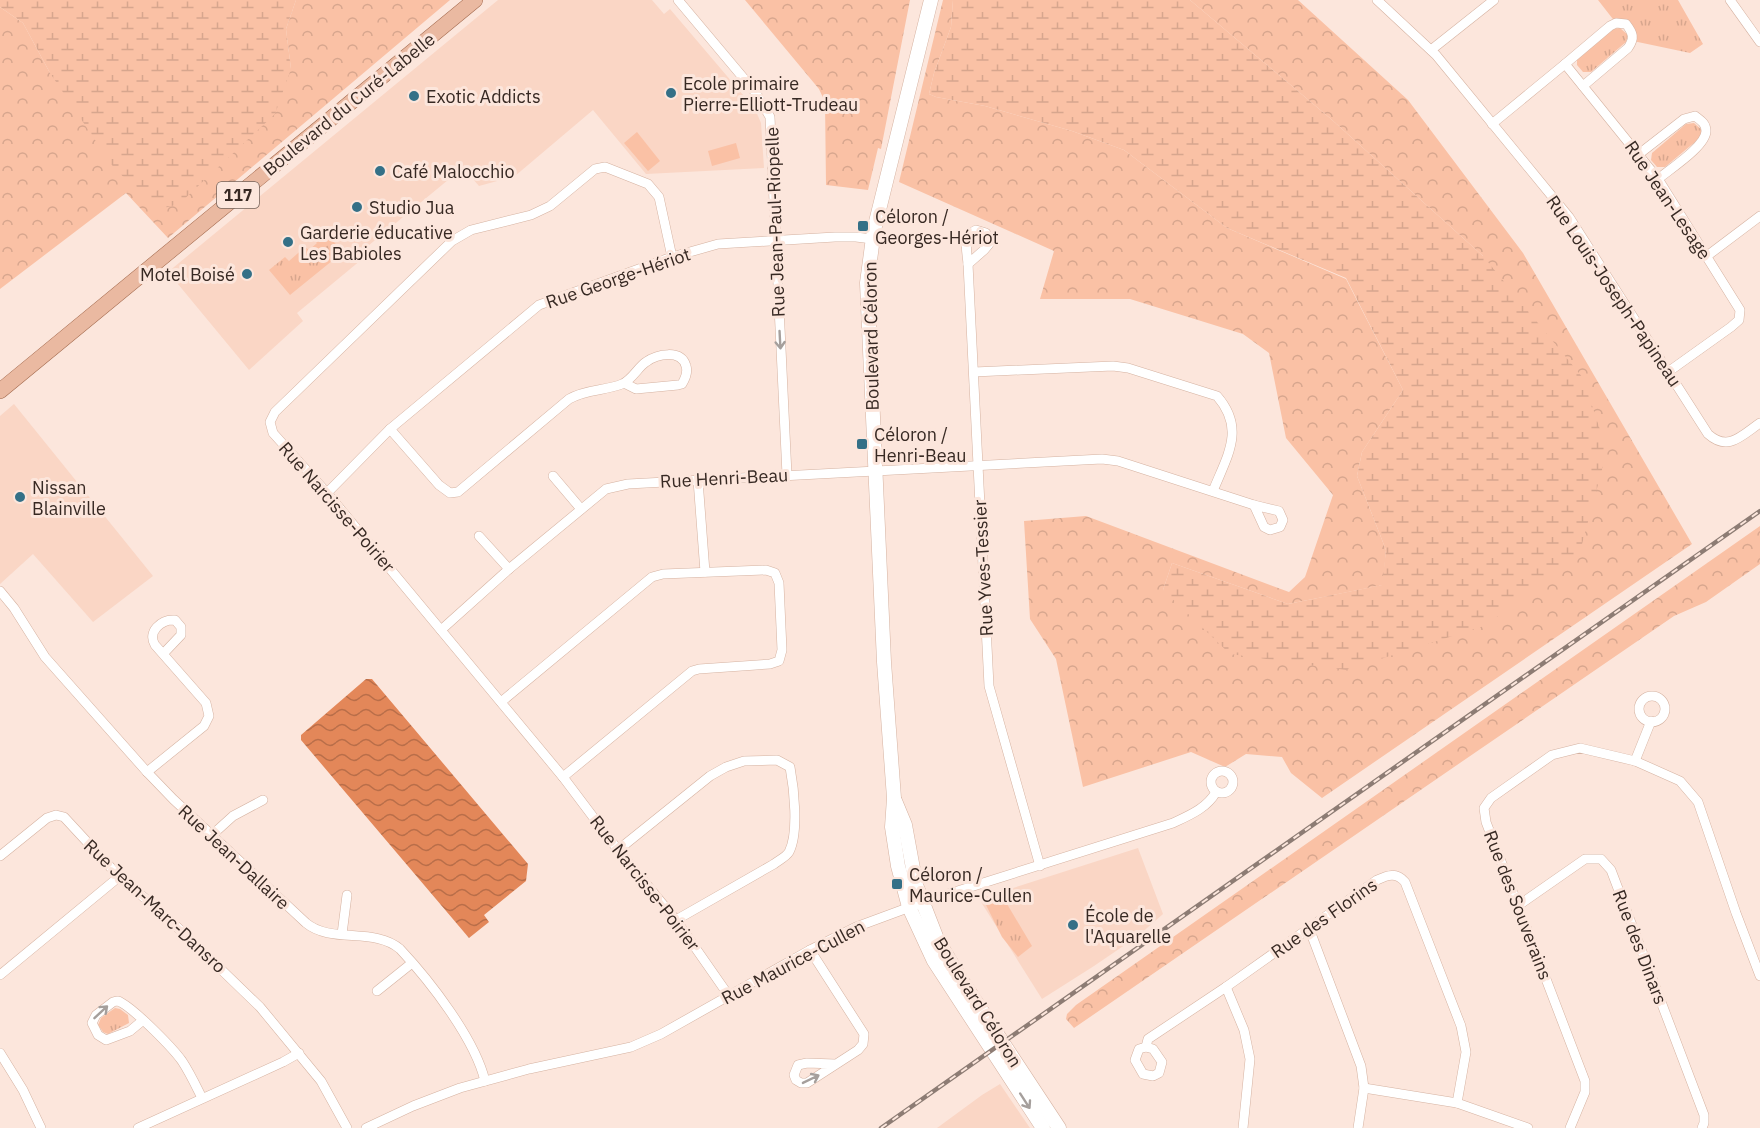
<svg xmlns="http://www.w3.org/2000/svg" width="1760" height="1128" font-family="'IBM Plex Sans',sans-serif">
<defs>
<pattern id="grass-tufts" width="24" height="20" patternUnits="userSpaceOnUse" patternTransform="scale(1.5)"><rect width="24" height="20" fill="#fac1a5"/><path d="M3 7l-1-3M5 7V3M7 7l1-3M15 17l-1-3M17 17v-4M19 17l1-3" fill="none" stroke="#d7a68e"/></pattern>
<pattern id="forest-crowns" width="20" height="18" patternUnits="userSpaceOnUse" patternTransform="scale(1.5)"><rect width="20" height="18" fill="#fac1a5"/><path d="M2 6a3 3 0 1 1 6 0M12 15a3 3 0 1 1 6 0" fill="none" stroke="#d7a68e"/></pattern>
<pattern id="wetland-marsh" width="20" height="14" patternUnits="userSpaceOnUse" patternTransform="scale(1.5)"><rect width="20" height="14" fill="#fac1a5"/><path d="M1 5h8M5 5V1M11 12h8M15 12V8" fill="none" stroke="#d7a68e"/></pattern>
<pattern id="water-waves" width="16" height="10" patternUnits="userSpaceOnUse" patternTransform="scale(1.5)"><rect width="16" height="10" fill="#e38759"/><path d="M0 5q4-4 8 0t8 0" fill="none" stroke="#b96e49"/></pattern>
</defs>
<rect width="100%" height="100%" fill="#fce6dc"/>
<!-- built -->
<g fill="#fad6c5">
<path d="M498,0H652L664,14L670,9L755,109L761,123L764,168L646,174L593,110L515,176L479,186L464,169L448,180L357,255L361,260L297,313L303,321L249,370L168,272Z"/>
<path d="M14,404L153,576L93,622L33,554L0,584V416Z"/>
<path d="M1138,848L1163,914L1138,936L1094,966L1042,999L981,902L985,897Z"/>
<path d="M1000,1084L1030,1128H937L982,1095Z"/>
</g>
<!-- grass -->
<g fill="url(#grass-tufts)">
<path d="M1598,0H1678L1703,44L1690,53L1633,41L1632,33L1616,23Z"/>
<path d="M1620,28L1628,35L1626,42L1591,72H1583L1577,65V60L1612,29Z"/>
<path d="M1694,123L1702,130L1701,137L1665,167H1657L1651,160L1652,153L1686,124Z"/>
<path d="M324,231L343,252L290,295L269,270L285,257L289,261L305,247L309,250L317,243L314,240Z"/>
<path d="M985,903L1007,904L1032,946L1018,957L1002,937Z"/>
<path d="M115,1008L120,1009L128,1015L129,1023L108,1034L103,1032L98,1025L101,1018Z"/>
</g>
<!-- forest -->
<g fill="url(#forest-crowns)">
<path d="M296,0H450L168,238L126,193L0,289V7L23,23L50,73L291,69L286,29Z"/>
<path d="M745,0H910L881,149L878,148L868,190L826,185L825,102L819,89Z"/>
<path d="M943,0H953L951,27L934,73L929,94L936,97L985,106L1072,131L1124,150L1227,228L1346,279L1403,390L1362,452L1357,476L1386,550L1383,585L1288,604L1172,563L1163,590L1484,626L1483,256L1331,119L1190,0H1298L1408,100L1523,253L1692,544L1322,798L1291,773L1282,757L1246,754L1225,767L1191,752L1083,787L1056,659L1030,619L1024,521L1086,516L1289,592L1305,577L1333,495L1286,438L1269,353L1243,334L1130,299H1040L1054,251L899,182Z"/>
<path d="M1760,526V564L1706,602L1674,616L1074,1028L1066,1019L1067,1014L1076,1005Z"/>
</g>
<!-- wetland -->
<g fill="url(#wetland-marsh)">
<path d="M0,0H296L286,29L291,69L275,114L179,204L164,208L116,171L50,73L23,23L0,7Z"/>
<path d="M953,0H1190L1331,119L1483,256L1583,378L1607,451L1578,559L1484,626L1346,670L1230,654L1163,590L1172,563L1288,604L1382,585L1386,550L1357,476L1362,452L1403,390L1346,278L1227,228L1124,150L1072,131L985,106L936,97L929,94L934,73L951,27Z"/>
</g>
<!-- garden -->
<g fill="#fac1a5">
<path d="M637,132L660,161L648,171L624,143Z"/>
<path d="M736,143L740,158L712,166L708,151Z"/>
</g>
<!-- water -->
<path fill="url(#water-waves)" d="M366,679H372L528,864L526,881L484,915L489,922L469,938L301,740V735Z"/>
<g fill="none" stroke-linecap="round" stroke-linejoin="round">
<defs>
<g id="street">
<path d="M678,0L756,93L770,117L787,475"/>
<path d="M1377,0L1436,55L1569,217L1708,434C1728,452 1741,436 1760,423"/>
<path d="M1730,0L1760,42"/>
<path d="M1431,50L1494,0"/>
<path d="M1565,64L1610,26L1616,23L1626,24C1633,33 1635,38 1628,48L1583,86"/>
<path d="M1492,124L1565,64L1658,179L1740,310L1739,320L1731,327L1668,372"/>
<path d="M1639,154L1684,119L1695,116C1700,120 1706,123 1706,131C1706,146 1670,169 1658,179"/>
<path d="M976,230L986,233L989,244L984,250L968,264C967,251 962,236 976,230Z"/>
<path d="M1707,256L1760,216"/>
<path d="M672,257L659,197L648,184L605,167L595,169L550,206L531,215L471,230L452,241L275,412L270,422L273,433L327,493L563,777L618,850L676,920L729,996"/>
<path d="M968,264L989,686L1040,866"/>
<path d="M974,372L1113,366L1128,368L1217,396C1246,429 1227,456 1213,491"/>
<path d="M390,429L439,485L450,493L458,492L569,399C586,389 605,391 622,384C632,380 638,367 646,362C657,354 681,349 686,366C688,372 685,379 682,384L678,385L636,389L624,383"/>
<path d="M553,476L581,509"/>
<path d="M698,480L705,572"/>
<path d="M327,493L390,429L539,305L672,257L718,244L835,237H856L872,239"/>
<path d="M1254,505L1279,511L1283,520L1280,527L1270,530L1264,527Z"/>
<path d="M479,536L509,569"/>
<path d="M0,591L14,608L45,657L147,772L173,799L306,923C331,944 375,927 400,949C430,981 475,1039 485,1081"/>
<path d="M441,630L509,569L606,489L628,484L1102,459L1118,461L1254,505"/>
<circle cx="1652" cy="709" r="13"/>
<path d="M501,702L652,577L663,574L766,570L775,573L779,583L782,650L779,661L770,664L699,669L692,671L563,777"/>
<path d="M1635,761L1651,721"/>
<circle cx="1222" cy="782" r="11"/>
<path d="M147,772L204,726L209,716L206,703L155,645C147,632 161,619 175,620L181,627V635L163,654"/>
<path d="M212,835L233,816L263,800"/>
<path d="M618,850L710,776L726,767L744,761L777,760L790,767C794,788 799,833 789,852C786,857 779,860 774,864L676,920"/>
<path d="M0,856L47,818L56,815L64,817L114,871L173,923L260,1007L321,1081L347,1128"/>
<path d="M1519,905L1585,859H1601L1611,870L1704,1115V1123L1702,1128"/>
<path d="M1309,928L1361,1066L1364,1088L1358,1128"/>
<path d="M342,934L347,895"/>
<path d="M810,950L864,1034L863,1044L858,1050L807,1083H801L796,1080L794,1075L798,1065L807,1063L835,1064"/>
<path d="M0,975L120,876"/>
<path d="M1226,987L1244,1030L1250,1059L1243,1128"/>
<path d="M377,991L412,963"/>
<path d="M142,1021L130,1031L106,1040L98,1035L92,1023L96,1015L113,1002C117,1001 117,1000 122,1003C136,1011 172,1047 182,1061C190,1073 196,1086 202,1098"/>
<path d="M1146,1047L1148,1039L1226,987L1377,880C1388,875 1396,872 1405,882L1461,1026L1466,1052L1457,1103"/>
<path d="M1146,1047L1153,1049L1162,1062L1159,1073L1153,1076L1143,1074L1135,1060L1139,1049Z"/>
<path d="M0,1053L23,1090L41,1128"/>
<path d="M1364,1088L1457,1103L1528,1128"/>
<path d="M138,1128L283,1062L299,1053"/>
<path d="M366,1128L413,1106L460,1088L529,1069L631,1047L661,1034L810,950L856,927L929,900L1173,823C1190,815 1207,808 1216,792"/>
<path d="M1570,1128L1585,1092V1081L1486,822L1484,808L1491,798L1552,755L1580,748L1635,761L1680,781L1698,802L1736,913L1760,976"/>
</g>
<g id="secondary">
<path d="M931,0L874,230L867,283L884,662L894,798L892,827L898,866L909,907L934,961L1043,1128"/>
<path d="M895,801L905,825L916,885L937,939L962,981L1059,1128"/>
</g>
<path id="primary" d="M0,391L475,0"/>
</defs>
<!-- street casing -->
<use href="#street" stroke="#d5b2a1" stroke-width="10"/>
<!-- secondary casing -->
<use href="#secondary" stroke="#d5b2a1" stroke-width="15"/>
<!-- primary casing -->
<use href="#primary" stroke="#a2694d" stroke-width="16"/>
<!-- street -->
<use href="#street" stroke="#fff" stroke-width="9"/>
<!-- secondary -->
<use href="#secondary" stroke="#fff" stroke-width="14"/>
<!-- primary -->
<use href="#primary" stroke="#eab9a1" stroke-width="15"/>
<defs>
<path id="rail" d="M881,1128L1760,511"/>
</defs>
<!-- rail casing -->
<use href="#rail" stroke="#8d7c74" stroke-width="4.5"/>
<!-- rail -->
<use href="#rail" stroke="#fce6dc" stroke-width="2" stroke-dasharray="7" stroke-linecap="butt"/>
</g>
<!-- one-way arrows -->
<defs><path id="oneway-shaft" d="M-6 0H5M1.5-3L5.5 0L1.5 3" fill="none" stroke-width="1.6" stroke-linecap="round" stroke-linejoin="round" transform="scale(1.5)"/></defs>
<g stroke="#a59f9c">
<use href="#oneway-shaft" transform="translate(780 340) rotate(87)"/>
<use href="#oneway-shaft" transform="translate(101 1012) rotate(-43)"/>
<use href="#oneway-shaft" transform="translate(811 1079) rotate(-26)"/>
<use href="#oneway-shaft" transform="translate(1025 1101) rotate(57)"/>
</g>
<!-- markers -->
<g fill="#347087" stroke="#fce6dc" stroke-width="2">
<circle cx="671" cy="93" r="6"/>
<circle cx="414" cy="96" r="6"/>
<circle cx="380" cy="171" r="6"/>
<circle cx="357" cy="207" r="6"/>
<rect x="857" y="220" width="12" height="12" rx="3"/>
<circle cx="288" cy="242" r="6"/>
<circle cx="247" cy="274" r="6"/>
<rect x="856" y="438" width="12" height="12" rx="3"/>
<circle cx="20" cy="497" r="6"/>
<rect x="891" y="878" width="12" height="12" rx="3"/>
<circle cx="1073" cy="925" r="6"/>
</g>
<g text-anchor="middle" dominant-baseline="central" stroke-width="6" stroke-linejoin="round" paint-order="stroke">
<!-- shield labels -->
<rect fill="#fce6dc" stroke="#72625a" stroke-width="1.5" x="217" y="182" width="42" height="26" rx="4.5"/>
<g font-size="16" font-weight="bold" fill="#372923">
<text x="238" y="195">117</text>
</g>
<!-- poi labels -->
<g font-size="18" fill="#372923" stroke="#fce6dc" text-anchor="start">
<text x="683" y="83">Ecole primaire<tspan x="683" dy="21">Pierre-Elliott-Trudeau</tspan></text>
<text x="426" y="96">Exotic Addicts</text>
<text x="392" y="171">Café Malocchio</text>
<text x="369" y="207">Studio Jua</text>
<text x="875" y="216">Céloron /<tspan x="875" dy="21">Georges-Hériot</tspan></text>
<text x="300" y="232">Garderie éducative<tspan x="300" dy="21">Les Babioles</tspan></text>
<text x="235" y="274" text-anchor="end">Motel Boisé</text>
<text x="874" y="434">Céloron /<tspan x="874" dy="21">Henri-Beau</tspan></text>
<text x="32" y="487">Nissan<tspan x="32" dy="21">Blainville</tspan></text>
<text x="909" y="874">Céloron /<tspan x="909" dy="21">Maurice-Cullen</tspan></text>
<text x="1085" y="915">École de<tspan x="1085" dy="21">l'Aquarelle</tspan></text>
</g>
<!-- street labels -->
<g font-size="18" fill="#372923" stroke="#fce6dc">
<text transform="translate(349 104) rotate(-39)">Boulevard du Curé-Labelle</text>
<text transform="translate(1668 200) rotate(56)">Rue Jean-Lesage</text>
<text transform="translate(775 222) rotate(-92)">Rue Jean-Paul-Riopelle</text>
<text transform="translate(618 278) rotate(-19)">Rue George-Hériot</text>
<text transform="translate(1614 291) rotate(56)">Rue Louis-Joseph-Papineau</text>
<text transform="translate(871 336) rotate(-91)">Boulevard Céloron</text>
<text transform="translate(724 478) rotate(-3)">Rue Henri-Beau</text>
<text transform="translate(337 507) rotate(49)">Rue Narcisse-Poirier</text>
<text transform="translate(983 568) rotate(-93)">Rue Yves-Tessier</text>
<text transform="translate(234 857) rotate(43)">Rue Jean-Dallaire</text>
<text transform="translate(645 883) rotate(52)">Rue Narcisse-Poirier</text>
<text transform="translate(1518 905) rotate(69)">Rue des Souverains</text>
<text transform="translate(155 906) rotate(43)">Rue Jean-Marc-Dansro</text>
<text transform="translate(1324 918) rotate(-35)">Rue des Florins</text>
<text transform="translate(1640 947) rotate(69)">Rue des Dinars</text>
<text transform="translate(793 962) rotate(-28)">Rue Maurice-Cullen</text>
<text transform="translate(978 1002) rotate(58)">Boulevard Céloron</text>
</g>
</g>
</svg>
